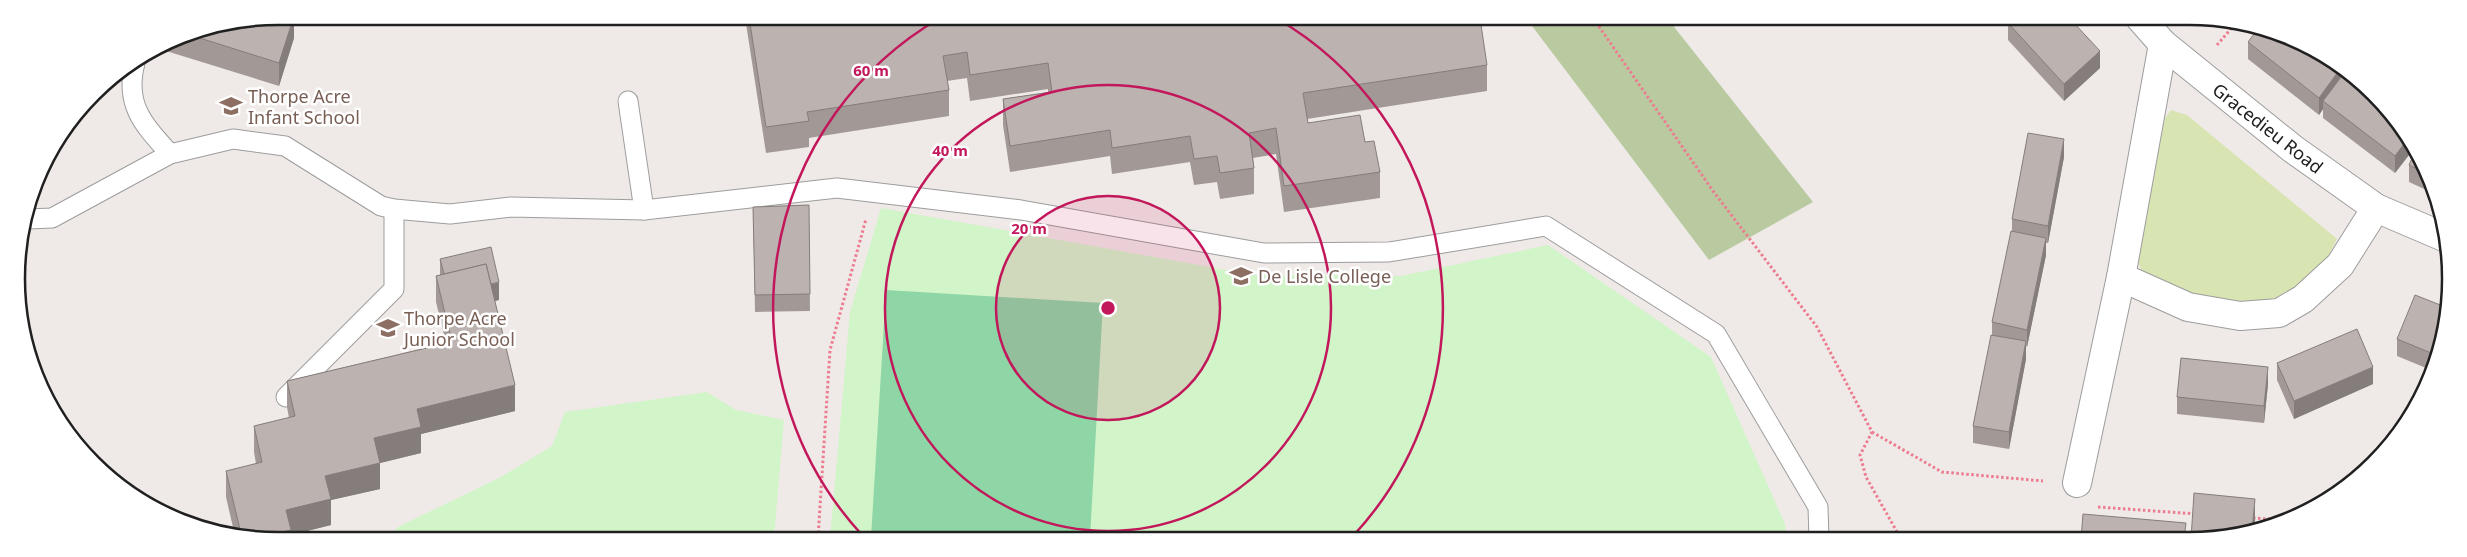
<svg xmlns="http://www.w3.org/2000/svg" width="2467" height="557" font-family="'Noto Sans',sans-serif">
<rect width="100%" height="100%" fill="#efeae7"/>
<!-- grass -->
<path fill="#d9e4b3" d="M2171,110L2187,115L2337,239L2323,267L2302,290L2274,303L2208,304L2144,275L2137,261L2165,118Z"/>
<!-- forest -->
<path fill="#b9caa0" d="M1526,18H1667L1813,202L1709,260Z"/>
<!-- park -->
<g fill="#d2f4c9">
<path d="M881,208L1254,275L1401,276L1548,245L1711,357L1785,524L1786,539L830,538L850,312Z"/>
<path d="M707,392L736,410L784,420L774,538H384L400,526L501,477L552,446L565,412Z"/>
</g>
<!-- pitch -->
<path fill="#8ed6a5" d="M886,290L1103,303L1090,538H871Z"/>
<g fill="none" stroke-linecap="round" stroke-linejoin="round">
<defs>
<g id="service">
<path d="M135,63C124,105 144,125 170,154"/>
<path d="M628,101L644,210"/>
<path d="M28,219L52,218L170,154L233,139L285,146L381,206L394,209L450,214L511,207L644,210L837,188L1021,210L1264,253L1389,252L1546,226L1716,334L1818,507L1819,539"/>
<path d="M286,397L394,289V209"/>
</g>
<g id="minor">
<path d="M2140,18L2163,44L2293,149L2376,208L2444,237"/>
<path d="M2121,277L2188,307L2240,316L2279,313L2303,299L2340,265L2376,208"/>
<path d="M2077,483L2121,277L2163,44"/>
</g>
</defs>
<!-- service casing -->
<use href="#service" stroke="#9d9d9d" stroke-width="21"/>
<!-- minor casing -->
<use href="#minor" stroke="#9d9d9d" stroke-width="30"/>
<!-- path -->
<g stroke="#ec7c90" stroke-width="3" stroke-dasharray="2.5 2.5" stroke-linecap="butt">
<path d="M1593,18L1713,191L1817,327L1872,432L1860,455L1866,477L1901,539"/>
<path d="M2217,45L2236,23"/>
<path d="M1872,432L1942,472L2043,481"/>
<path d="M2098,507L2197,514"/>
<path d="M2253,518L2285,520"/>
<path d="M818,538L830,350L866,219"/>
</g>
<!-- service -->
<use href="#service" stroke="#fff" stroke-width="19"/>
<!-- minor -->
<use href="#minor" stroke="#fff" stroke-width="28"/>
</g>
<!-- wall -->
<g fill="#a29997">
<path d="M278,16L294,38L279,86L163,50V46L178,36Z"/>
<path d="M745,17H1029L1030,25L1487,65V91L1307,119L1308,123L1365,142L1380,172V198L1284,212L1276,154L1253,158L1254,168V194L1220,199L1217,182L1194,185L1190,162L1112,174L1110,156L1010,172L1003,125V99L1048,92V89L970,101L967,78L947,81L949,90V116L809,138V147L766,153Z"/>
<path d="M1999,18H2008L2003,23Z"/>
<path d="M2008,23L2100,68L2064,101L2008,40Z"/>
<path d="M2248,42L2397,119L2412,151L2395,173L2323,118V109L2319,115L2248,59Z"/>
<path d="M2414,154L2433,193L2409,182V165Z"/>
<path d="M2064,157L2048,243H2046V255L2027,347L2026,346V359L2009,449L1973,443V426L1992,335V322L2012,231V219Z"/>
<path d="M809,205L810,311L755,312L753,207Z"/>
<path d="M440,259L499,300L495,301L515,411L421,434V453L380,463V489L331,500V525L291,535V538H244L235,536L226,497V471L256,464L254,452V426L289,418L287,407V381L446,343L436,302V276L440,275Z"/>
<path d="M2448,313L2431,370L2397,356V339Z"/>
<path d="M2277,363L2373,384L2294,419L2277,380Z"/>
<path d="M2268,384L2264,423L2177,414V397Z"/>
</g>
<!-- shaded-wall -->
<g fill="#847d7b">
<path d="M294,16V38L279,86V63Z"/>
<path d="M2003,18H2008L2003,23Z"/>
<path d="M2100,51V68L2064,101V84Z"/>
<path d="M2340,69L2345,73L2323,101V109L2319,115V98Z"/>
<path d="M2064,139V157L2048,243V226Z"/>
<path d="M2407,140L2412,151L2395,173V156Z"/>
<path d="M2046,238V255L2027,347V330Z"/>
<path d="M499,282V300L489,302V285Z"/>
<path d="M2026,341V359L2009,449V432Z"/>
<path d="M2268,367V384L2264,423V406Z"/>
<path d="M2373,367V384L2294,419V401Z"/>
<path d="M515,385V411L421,434V453L380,463V489L331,500V525L291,535V538H255L325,476L374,438L417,409Z"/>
<path d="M2255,499V529L2252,530Z"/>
</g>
<!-- building -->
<g fill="#bcb2b0" stroke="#847d7b">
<path d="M278,16H294L279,63L187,34Z"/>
<path d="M749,17H1029L1030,25L1082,17L1480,18L1487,65L1303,93L1308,123L1360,115L1365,142L1374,141L1380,172L1284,186L1276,128L1249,133L1254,168L1220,173L1217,156L1194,159L1190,136L1112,148L1110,130L1010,146L1003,99L1052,92L1048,63L970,75L967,52L943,56L949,90L807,112L809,121L766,127Z"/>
<path d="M2013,18H2060L2068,26L2073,22L2100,51L2064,84L2008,23Z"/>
<path d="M2257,30L2320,52L2340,69L2319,98L2248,42Z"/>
<path d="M2344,73L2397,119L2407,140L2395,156L2323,101Z"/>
<path d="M2028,133L2064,139L2048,226L2012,219Z"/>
<path d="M2414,154L2422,171L2409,165Z"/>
<path d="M809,205L810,294L755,295L753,207Z"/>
<path d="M2011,231L2046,238L2027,330L1992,322Z"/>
<path d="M491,247L499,282L491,284L486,264L444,274L440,259Z"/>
<path d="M486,264L515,385L417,409L421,427L374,438L380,463L325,476L331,499L286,510L291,530L255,538H242L226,471L262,462L254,426L295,416L287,381L452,342L436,276Z"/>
<path d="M2415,295L2448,308V313L2436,355L2397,339Z"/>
<path d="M2357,329L2373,367L2294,401L2277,363Z"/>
<path d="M1991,335L2026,341L2009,432L1973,426Z"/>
<path d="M2181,358L2268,367L2264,406L2177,397Z"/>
<path d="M2194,493L2255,499L2252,530L2222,539H2191Z"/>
<path d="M2083,514L2186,523L2184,539H2081Z"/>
</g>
<!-- distance rings -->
<circle cx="1108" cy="308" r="112" fill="#c2185b" fill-opacity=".12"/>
<g fill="none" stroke="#c2185b" stroke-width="2.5">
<circle cx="1108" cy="308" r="112"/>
<circle cx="1108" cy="308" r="223"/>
<path d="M863 536A335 335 0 0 1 940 18M1276 18A335 335 0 0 1 1353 536"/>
</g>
<!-- icons -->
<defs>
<symbol id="school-bare" viewBox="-9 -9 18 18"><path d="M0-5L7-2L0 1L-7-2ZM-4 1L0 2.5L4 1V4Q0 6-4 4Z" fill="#8d6e63" stroke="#fff" stroke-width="2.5" paint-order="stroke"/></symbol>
</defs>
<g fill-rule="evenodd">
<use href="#school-bare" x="215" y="90" width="32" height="32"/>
<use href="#school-bare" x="1225" y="260" width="32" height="32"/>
<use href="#school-bare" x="372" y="312" width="32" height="32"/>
</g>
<g text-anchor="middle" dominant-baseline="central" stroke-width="5" stroke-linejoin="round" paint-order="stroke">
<!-- education labels -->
<g font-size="18" fill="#785e54" stroke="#fff" text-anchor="start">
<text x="248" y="96">Thorpe Acre<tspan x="248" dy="21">Infant School</tspan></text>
<text x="1258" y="276">De Lisle College</text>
<text x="404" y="318">Thorpe Acre<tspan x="404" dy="21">Junior School</tspan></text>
</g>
<!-- street labels -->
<g font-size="18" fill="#202020" stroke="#fff">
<text transform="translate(2268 128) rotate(38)">Gracedieu Road</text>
</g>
</g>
<!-- crop -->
<path d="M0 0H2467V557H0ZM278 25H2189A253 253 0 0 1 2442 278V279A253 253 0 0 1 2189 532H278A253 253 0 0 1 25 279V278A253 253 0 0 1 278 25Z" fill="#fff" fill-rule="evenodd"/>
<path fill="none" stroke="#202020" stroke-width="2.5" d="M278 25H2189A253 253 0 0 1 2442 278V279A253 253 0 0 1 2189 532H278A253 253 0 0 1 25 279V278A253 253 0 0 1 278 25Z"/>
<circle cx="1108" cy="308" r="8" fill="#c2185b" stroke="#fff" stroke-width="2.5"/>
<g font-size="15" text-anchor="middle" font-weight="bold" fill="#c2185b" stroke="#fff" stroke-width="5" stroke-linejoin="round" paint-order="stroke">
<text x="871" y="76">60 m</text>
<text x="950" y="156">40 m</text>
<text x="1029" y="234">20 m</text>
</g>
</svg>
